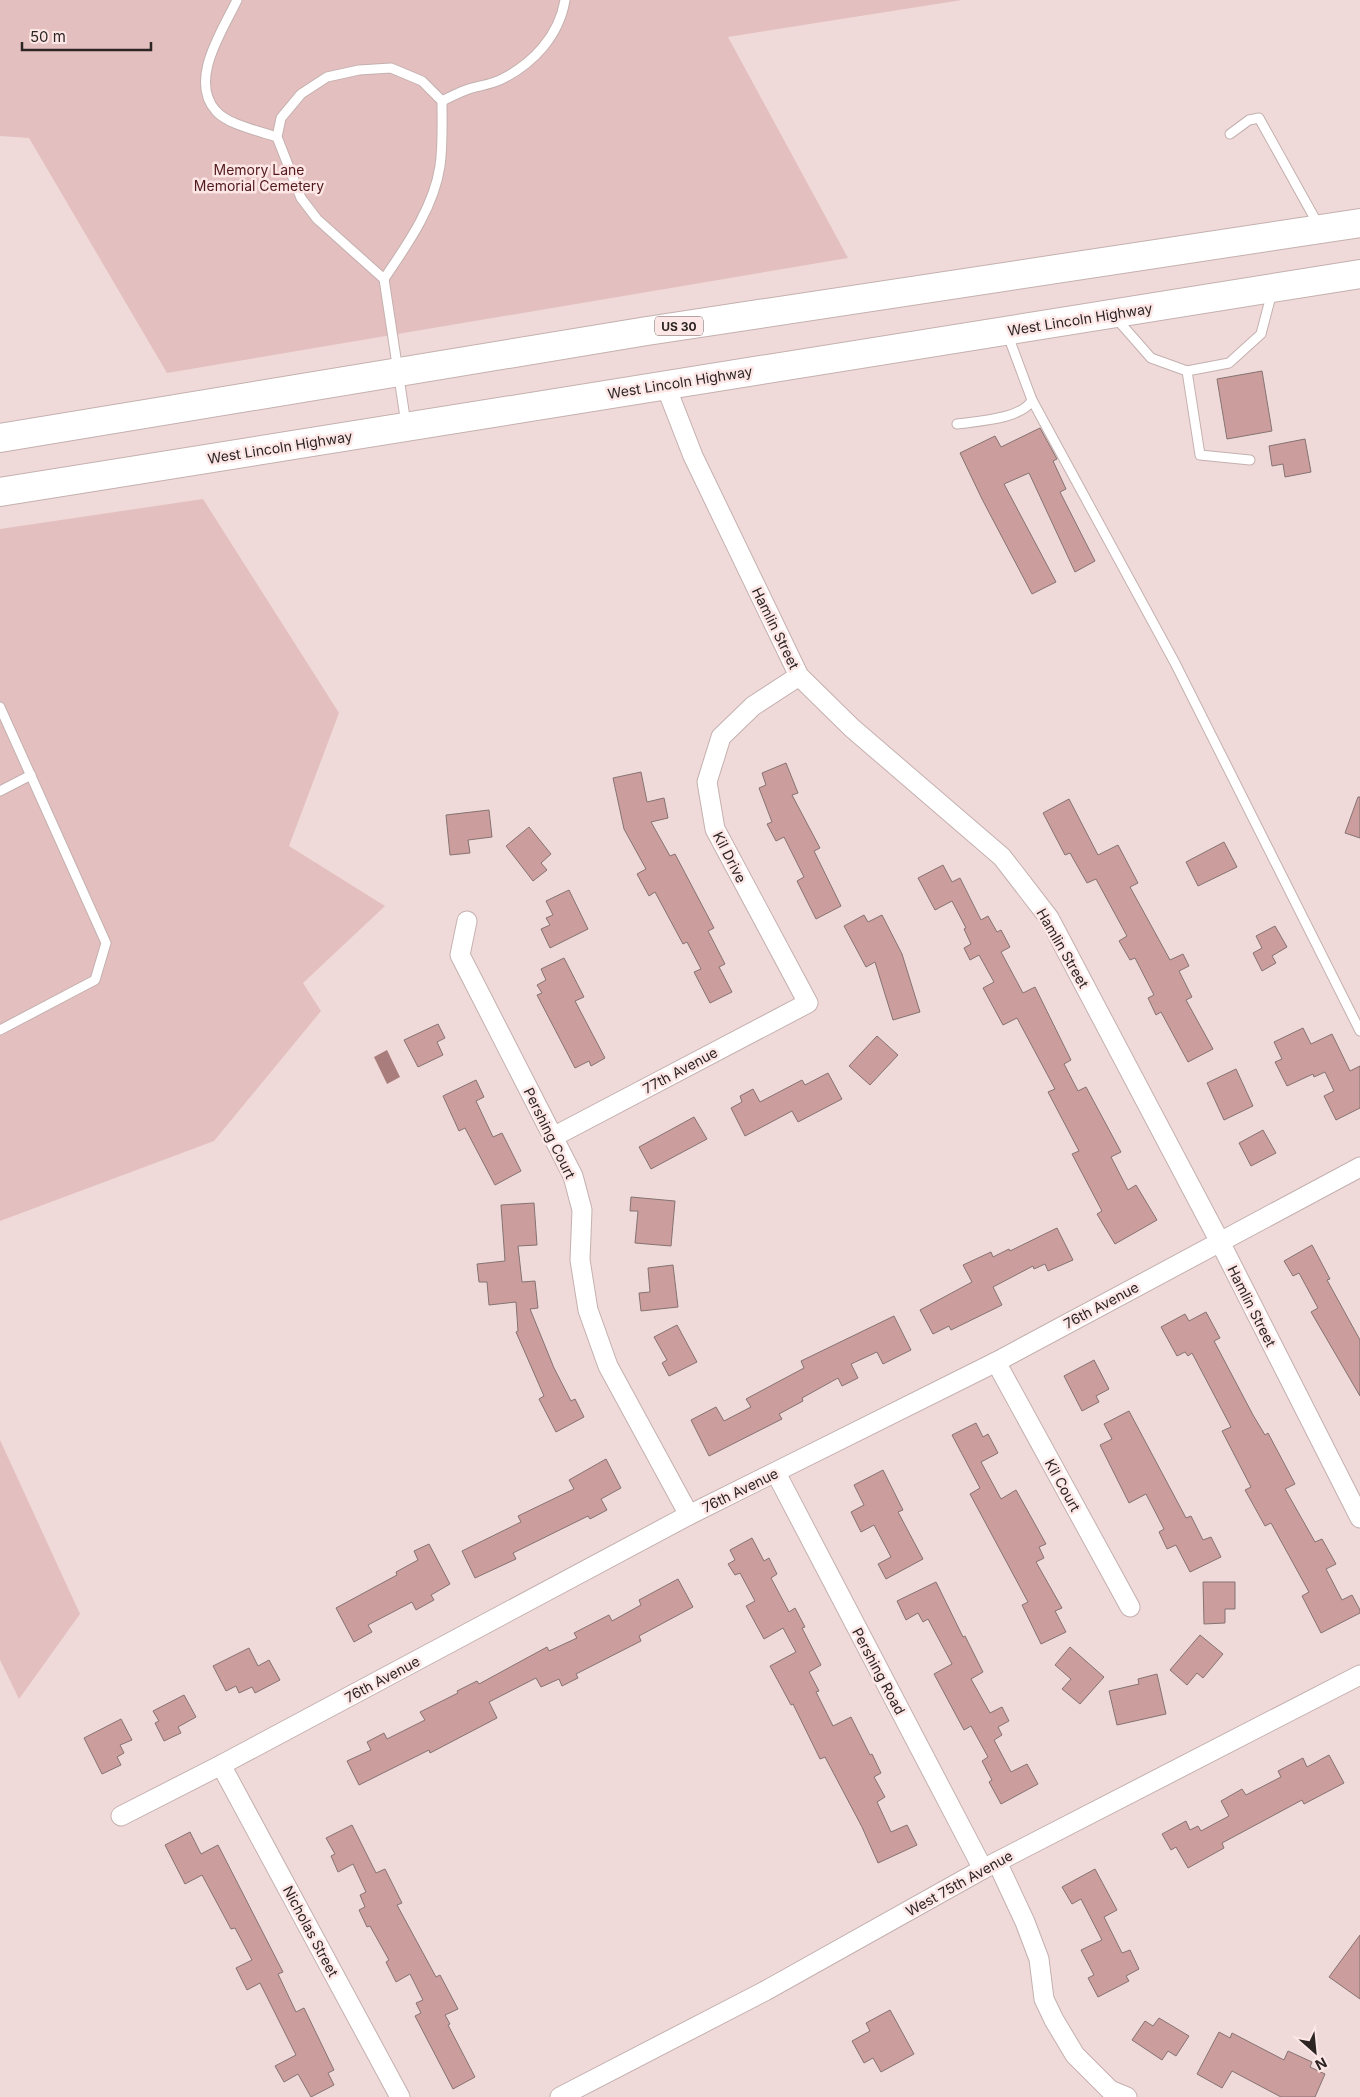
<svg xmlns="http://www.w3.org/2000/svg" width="1360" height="2097" font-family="Inter,sans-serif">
<rect width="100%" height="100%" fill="#efdad9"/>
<!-- green -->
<g fill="#e4bfbf">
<path d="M0,0H962L728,37L848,258L167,373L29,138L0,136Z"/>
<path d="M203,499L339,713L289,846L385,906L303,983L321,1011L214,1141L0,1221V529Z"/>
<path d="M0,1440L80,1614L19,1699L0,1660Z"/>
</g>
<!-- water -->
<path fill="#a97d7c" d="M387,1050L400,1077L387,1084L374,1057Z"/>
<!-- building -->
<g fill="#cb9d9c" stroke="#857372">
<path d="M1262,371L1272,431L1227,439L1217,379Z"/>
<path d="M1040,428L1057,459L1053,461L1066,489L1060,492L1095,561L1075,572L1029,473L1004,484L1056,582L1032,594L982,499L960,453L995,436L1001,447Z"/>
<path d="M1305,439L1311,472L1285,477L1283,464L1272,466L1269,446Z"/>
<path d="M786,763L798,793L792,795L820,848L814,851L841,906L816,919L797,881L804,877L784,837L776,841L767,824L772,822L759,788L766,785L762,773Z"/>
<path d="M641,772L647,802L664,798L668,818L651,822L670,856L675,854L714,928L708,931L725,964L719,967L732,992L710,1003L694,972L701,969L687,942L683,944L655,892L649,896L637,874L646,869L624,829L613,778Z"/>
<path d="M1358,797H1360V838L1345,833Z"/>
<path d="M1069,799L1098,855L1118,845L1138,883L1130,887L1170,960L1183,954L1189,966L1179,971L1192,997L1186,1000L1213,1049L1188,1062L1161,1012L1156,1015L1148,998L1154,995L1135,958L1130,960L1119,941L1127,936L1096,879L1087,883L1070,853L1065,855L1043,813Z"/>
<path d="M489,810L492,837L468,840L470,853L450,855L446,815Z"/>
<path d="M529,827L551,854L541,863L547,870L533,881L506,846Z"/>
<path d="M1224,842L1237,867L1198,886L1186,862Z"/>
<path d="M943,865L952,882L960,878L981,920L988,916L997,932L1001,930L1010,947L1001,952L1023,993L1035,987L1071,1060L1064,1064L1078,1091L1086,1087L1121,1152L1111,1157L1128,1190L1136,1185L1157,1220L1115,1244L1097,1214L1102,1211L1072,1154L1079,1151L1048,1092L1055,1089L1017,1018L1003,1025L983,988L994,982L979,955L970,960L964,948L971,944L964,929L966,928L952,901L935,910L918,878Z"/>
<path d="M569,890L588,929L550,948L541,929L550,925L546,918L553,915L546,901Z"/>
<path d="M864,915L868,922L882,915L902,954L920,1012L893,1020L875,962L866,967L844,926Z"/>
<path d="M1275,926L1287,947L1272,956L1276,963L1262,971L1253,953L1262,948L1256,936Z"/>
<path d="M564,958L584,997L575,1001L605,1058L591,1066L589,1061L575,1068L537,995L542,993L537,985L546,980L541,969Z"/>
<path d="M438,1024L445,1038L437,1042L443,1055L418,1067L404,1040Z"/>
<path d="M1303,1028L1311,1044L1332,1034L1350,1071L1360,1066V1108L1336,1120L1324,1096L1334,1091L1325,1072L1314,1077L1313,1074L1287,1086L1275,1062L1282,1059L1274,1042Z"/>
<path d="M877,1036L898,1055L870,1085L849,1066Z"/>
<path d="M1236,1069L1253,1106L1224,1120L1207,1083Z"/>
<path d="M828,1073L842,1099L798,1122L792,1111L745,1136L731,1108L742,1102L740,1096L753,1089L760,1102L802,1080L805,1085Z"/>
<path d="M476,1080L484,1097L476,1101L493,1137L502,1133L521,1171L495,1185L465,1128L459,1131L443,1096Z"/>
<path d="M694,1117L707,1139L651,1169L639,1147Z"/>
<path d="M1263,1130L1276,1153L1251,1166L1239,1143Z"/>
<path d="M631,1197L675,1201L671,1246L635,1243L638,1211H630Z"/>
<path d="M534,1203L537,1245L518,1246L522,1282L535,1281L538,1308L530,1309L554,1368L571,1401L575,1399L584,1417L556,1432L539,1399L544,1396L516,1332L518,1331L516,1302L489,1305L487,1282H479L477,1264L505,1261L501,1205Z"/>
<path d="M1057,1228L1073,1260L1048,1271L1045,1264L1034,1269L1033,1266L993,1287L1002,1305L951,1330L949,1326L933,1334L920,1310L972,1282L963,1265L991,1252L993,1257L1009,1249L1010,1251Z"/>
<path d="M1312,1245L1330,1279L1327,1280L1360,1340V1396L1311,1312L1318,1308L1299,1273L1293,1276L1284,1261Z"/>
<path d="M673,1265L678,1307L641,1311L639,1293L650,1292L648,1268Z"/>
<path d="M1206,1312L1220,1338L1214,1341L1253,1415L1265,1435L1268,1433L1295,1484L1285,1489L1315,1542L1322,1539L1336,1564L1326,1569L1342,1600L1352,1595L1360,1610V1613L1321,1633L1302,1596L1309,1592L1271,1523L1265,1526L1245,1490L1251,1487L1222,1431L1231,1427L1192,1353L1188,1356L1185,1352L1177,1356L1161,1327L1185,1314L1189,1321Z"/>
<path d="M894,1316L911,1350L883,1364L877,1352L851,1364L858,1378L842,1386L838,1378L802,1398L803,1401L779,1414L782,1419L709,1456L691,1420L716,1407L724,1421L751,1407L746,1399L804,1368L801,1361Z"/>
<path d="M677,1325L697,1362L669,1376L662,1363L667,1360L654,1337Z"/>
<path d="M1094,1360L1109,1389L1096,1396L1099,1402L1082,1411L1064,1376Z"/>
<path d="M1129,1411L1186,1518L1191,1516L1203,1540L1211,1537L1221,1557L1190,1572L1176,1545L1167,1549L1159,1532L1164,1529L1146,1494L1129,1503L1100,1445L1112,1439L1104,1424Z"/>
<path d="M976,1423L983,1437L988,1434L998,1453L981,1462L1001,1499L1016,1490L1046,1544L1039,1547L1044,1558L1036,1562L1062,1608L1055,1611L1066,1632L1041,1644L1022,1605L1028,1602L970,1494L980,1488L952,1435Z"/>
<path d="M606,1459L621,1488L601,1499L607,1510L590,1519L588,1516L513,1553L516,1559L475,1578L462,1551L521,1522L518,1516L574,1489L569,1480Z"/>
<path d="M883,1470L903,1510L898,1512L923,1559L886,1579L878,1564L891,1557L874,1525L861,1532L851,1512L864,1505L854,1485Z"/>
<path d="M752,1538L764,1561L769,1558L777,1574L771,1578L789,1612L795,1608L805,1627L802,1628L821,1665L809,1672L819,1691L816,1692L833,1726L851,1717L870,1755L872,1754L881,1773L874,1777L885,1797L877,1802L891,1832L907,1825L917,1845L878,1863L862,1827L825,1757L820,1759L793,1704L791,1705L770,1666L796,1652L783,1628L764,1639L746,1606L755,1601L740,1573L735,1575L728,1564L735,1560L730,1550Z"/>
<path d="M429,1544L450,1584L431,1595L434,1600L416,1610L412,1602L368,1625L372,1632L354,1642L336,1608L397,1575L396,1572L418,1560L414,1551Z"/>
<path d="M678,1579L693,1607L639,1636L641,1641L576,1674L578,1678L562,1686L559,1679L541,1687L536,1678L489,1702L497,1718L430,1753L429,1750L359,1785L347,1761L371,1750L367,1742L384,1733L387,1739L425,1720L420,1712L458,1693L457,1691L477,1681L479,1684L547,1647L549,1651L577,1638L574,1633L609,1615L612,1621L641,1605L639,1600Z"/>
<path d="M936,1582L963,1637L965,1636L983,1672L971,1679L990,1713L1002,1707L1009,1721L998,1727L1002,1735L994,1740L1011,1772L1027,1764L1038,1784L1001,1804L989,1782L992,1780L982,1761L988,1757L971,1726L964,1730L934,1674L952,1664L928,1619L923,1622L918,1613L906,1620L897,1601Z"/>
<path d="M1203,1582H1235V1609H1225V1623L1204,1624Z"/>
<path d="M1200,1635L1223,1654L1203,1678L1197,1673L1187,1685L1170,1670Z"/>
<path d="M1070,1647L1104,1677L1080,1704L1062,1689L1071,1679L1055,1665Z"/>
<path d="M249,1648L258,1666L269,1660L280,1680L255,1693L252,1687L239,1693L236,1686L226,1691L213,1666Z"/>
<path d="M1157,1674L1166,1714L1117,1725L1109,1691L1139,1684L1138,1679Z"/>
<path d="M184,1695L196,1717L178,1727L181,1733L164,1741L155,1723L159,1721L153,1711Z"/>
<path d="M121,1719L132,1740L120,1745L124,1753L117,1757L121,1765L102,1774L84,1738Z"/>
<path d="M1329,1755L1344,1783L1304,1804L1302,1800L1222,1843L1224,1848L1188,1868L1176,1847L1171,1850L1162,1834L1186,1821L1190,1830L1198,1826L1201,1831L1229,1816L1221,1801L1242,1789L1246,1795L1281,1777L1278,1771L1303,1758L1307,1767Z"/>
<path d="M352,1825L376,1873L385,1869L402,1903L397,1905L436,1977L440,1975L458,2009L445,2015L450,2024L448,2025L475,2077L453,2089L415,2016L421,2013L416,2003L423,2000L410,1974L396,1982L386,1962L389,1960L370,1926L367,1927L359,1910L365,1907L360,1895L366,1892L353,1864L338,1872L331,1856L335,1854L326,1838Z"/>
<path d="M190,1832L201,1854L218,1845L283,1972L278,1974L296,2012L304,2008L334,2070L328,2073L334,2085L311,2097L298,2074L284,2082L275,2066L296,2055L260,1983L247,1990L236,1968L252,1960L235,1928L231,1929L202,1875L185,1884L165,1845Z"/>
<path d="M1095,1869L1117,1910L1104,1917L1122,1953L1130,1950L1139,1969L1126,1976L1129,1981L1098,1997L1088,1978L1094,1975L1081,1950L1102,1940L1081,1899L1072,1904L1062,1887Z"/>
<path d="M1360,1935V1999L1329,1977Z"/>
<path d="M890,2010L914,2054L881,2072L873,2058L864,2063L852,2041L870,2031L866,2023Z"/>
<path d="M1159,2018L1189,2036L1176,2056L1168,2051L1162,2060L1132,2040L1145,2021L1153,2026Z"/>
<path d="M1219,2032L1230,2038L1232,2033L1284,2060L1288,2051L1312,2062L1310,2067L1325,2074L1315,2097H1281L1232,2071L1222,2088L1197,2074Z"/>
</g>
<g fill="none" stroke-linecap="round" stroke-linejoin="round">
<defs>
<g id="lane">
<path d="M237,0C223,30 188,80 216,111C228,125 260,131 277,137"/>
<path d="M391,68L422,81L442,101C442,122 443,145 440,166C434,207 407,245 384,279L317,219L301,198L277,137L281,118L301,94L327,77L359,70Z"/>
<path d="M442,101C450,97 458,93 466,90C477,86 489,85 500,80C533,64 559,36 565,0"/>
<path d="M1230,134L1249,120L1259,118L1319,226"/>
<path d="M384,279L406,424"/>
<path d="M1115,317L1151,358L1187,371L1229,363L1261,334L1272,292"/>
<path d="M1187,371L1200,455L1250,460"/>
<path d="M1032,400L1175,663L1360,1031"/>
<path d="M957,424C978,421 1022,419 1032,400L1007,333"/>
<path d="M0,707L106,943L95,980L0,1030"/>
<path d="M0,791L31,775"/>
</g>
<g id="street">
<path d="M665,384L693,456L799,676L852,728L1002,857L1049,918L1220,1242L1360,1518"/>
<path d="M467,921L460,955L573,1176L582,1210L580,1260L588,1310L608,1366L689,1515"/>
<path d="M553,1137L808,1003L715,829L707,782L721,737L753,706L799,676"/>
<path d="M996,1362L1130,1607"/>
<path d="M776,1473L983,1869"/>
<path d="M221,1765L400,2097"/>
<path d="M121,1816L221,1765L689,1515L996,1362L1360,1167"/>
<path d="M997,1862L1025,1922L1039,1959L1044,1999L1054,2020L1075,2055L1110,2090L1127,2097"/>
<path d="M560,2097L765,1991L983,1869L1360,1675"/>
</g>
<g id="primary">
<path d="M0,438L647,331L1360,223"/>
<path d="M0,492L1360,274"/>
</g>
</defs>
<!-- lane casing -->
<use href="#lane" stroke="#c4b0af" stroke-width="11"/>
<!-- street casing -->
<use href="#street" stroke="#c4b0af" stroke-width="21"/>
<!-- primary casing -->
<use href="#primary" stroke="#c4b0af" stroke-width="30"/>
<!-- lane -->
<use href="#lane" stroke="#fff" stroke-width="9"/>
<!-- street -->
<use href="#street" stroke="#fff" stroke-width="19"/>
<!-- primary -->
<use href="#primary" stroke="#fff" stroke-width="28"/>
</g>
<g text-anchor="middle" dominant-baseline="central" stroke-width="5" stroke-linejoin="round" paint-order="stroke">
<!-- shield labels -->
<rect fill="#fde7e6" stroke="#6b5f5e" stroke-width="1" x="655" y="316.5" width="48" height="19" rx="4"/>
<g font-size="12" font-weight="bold" fill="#2c2524">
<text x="679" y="326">US 30</text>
</g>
<!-- park labels -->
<g font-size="14" fill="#531a1e" stroke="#fde7e6">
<text x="259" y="169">Memory Lane<tspan x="259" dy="16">Memorial Cemetery</tspan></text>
</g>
<!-- street labels -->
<g font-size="14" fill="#2c2524" stroke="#fde7e6">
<text transform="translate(1080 319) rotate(-9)">West Lincoln Highway</text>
<text transform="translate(680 382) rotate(-9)">West Lincoln Highway</text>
<text transform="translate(280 447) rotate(-9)">West Lincoln Highway</text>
<text transform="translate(776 628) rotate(64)">Hamlin Street</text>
<text transform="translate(730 857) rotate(63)">Kil Drive</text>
<text transform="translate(1063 948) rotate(60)">Hamlin Street</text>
<text transform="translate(680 1070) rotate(-28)">77th Avenue</text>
<text transform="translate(550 1133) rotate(64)">Pershing Court</text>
<text transform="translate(1101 1305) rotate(-28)">76th Avenue</text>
<text transform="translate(1252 1306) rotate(63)">Hamlin Street</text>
<text transform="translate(1063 1485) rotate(61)">Kil Court</text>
<text transform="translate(740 1490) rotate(-26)">76th Avenue</text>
<text transform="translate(879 1671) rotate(62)">Pershing Road</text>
<text transform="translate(382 1679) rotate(-28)">76th Avenue</text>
<text transform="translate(959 1883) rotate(-29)">West 75th Avenue</text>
<text transform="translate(311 1931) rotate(62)">Nicholas Street</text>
</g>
</g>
<!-- north arrow -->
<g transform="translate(1315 2052) rotate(153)" stroke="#fde7e6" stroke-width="4" paint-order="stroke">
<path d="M0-4L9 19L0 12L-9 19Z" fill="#2c2524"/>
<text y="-8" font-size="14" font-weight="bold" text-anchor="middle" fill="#2c2524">N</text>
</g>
<!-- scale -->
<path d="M22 42v8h129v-8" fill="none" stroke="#2c2524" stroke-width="2.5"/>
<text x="30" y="42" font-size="15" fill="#2c2524" stroke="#fde7e6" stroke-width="4" paint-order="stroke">50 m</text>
</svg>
